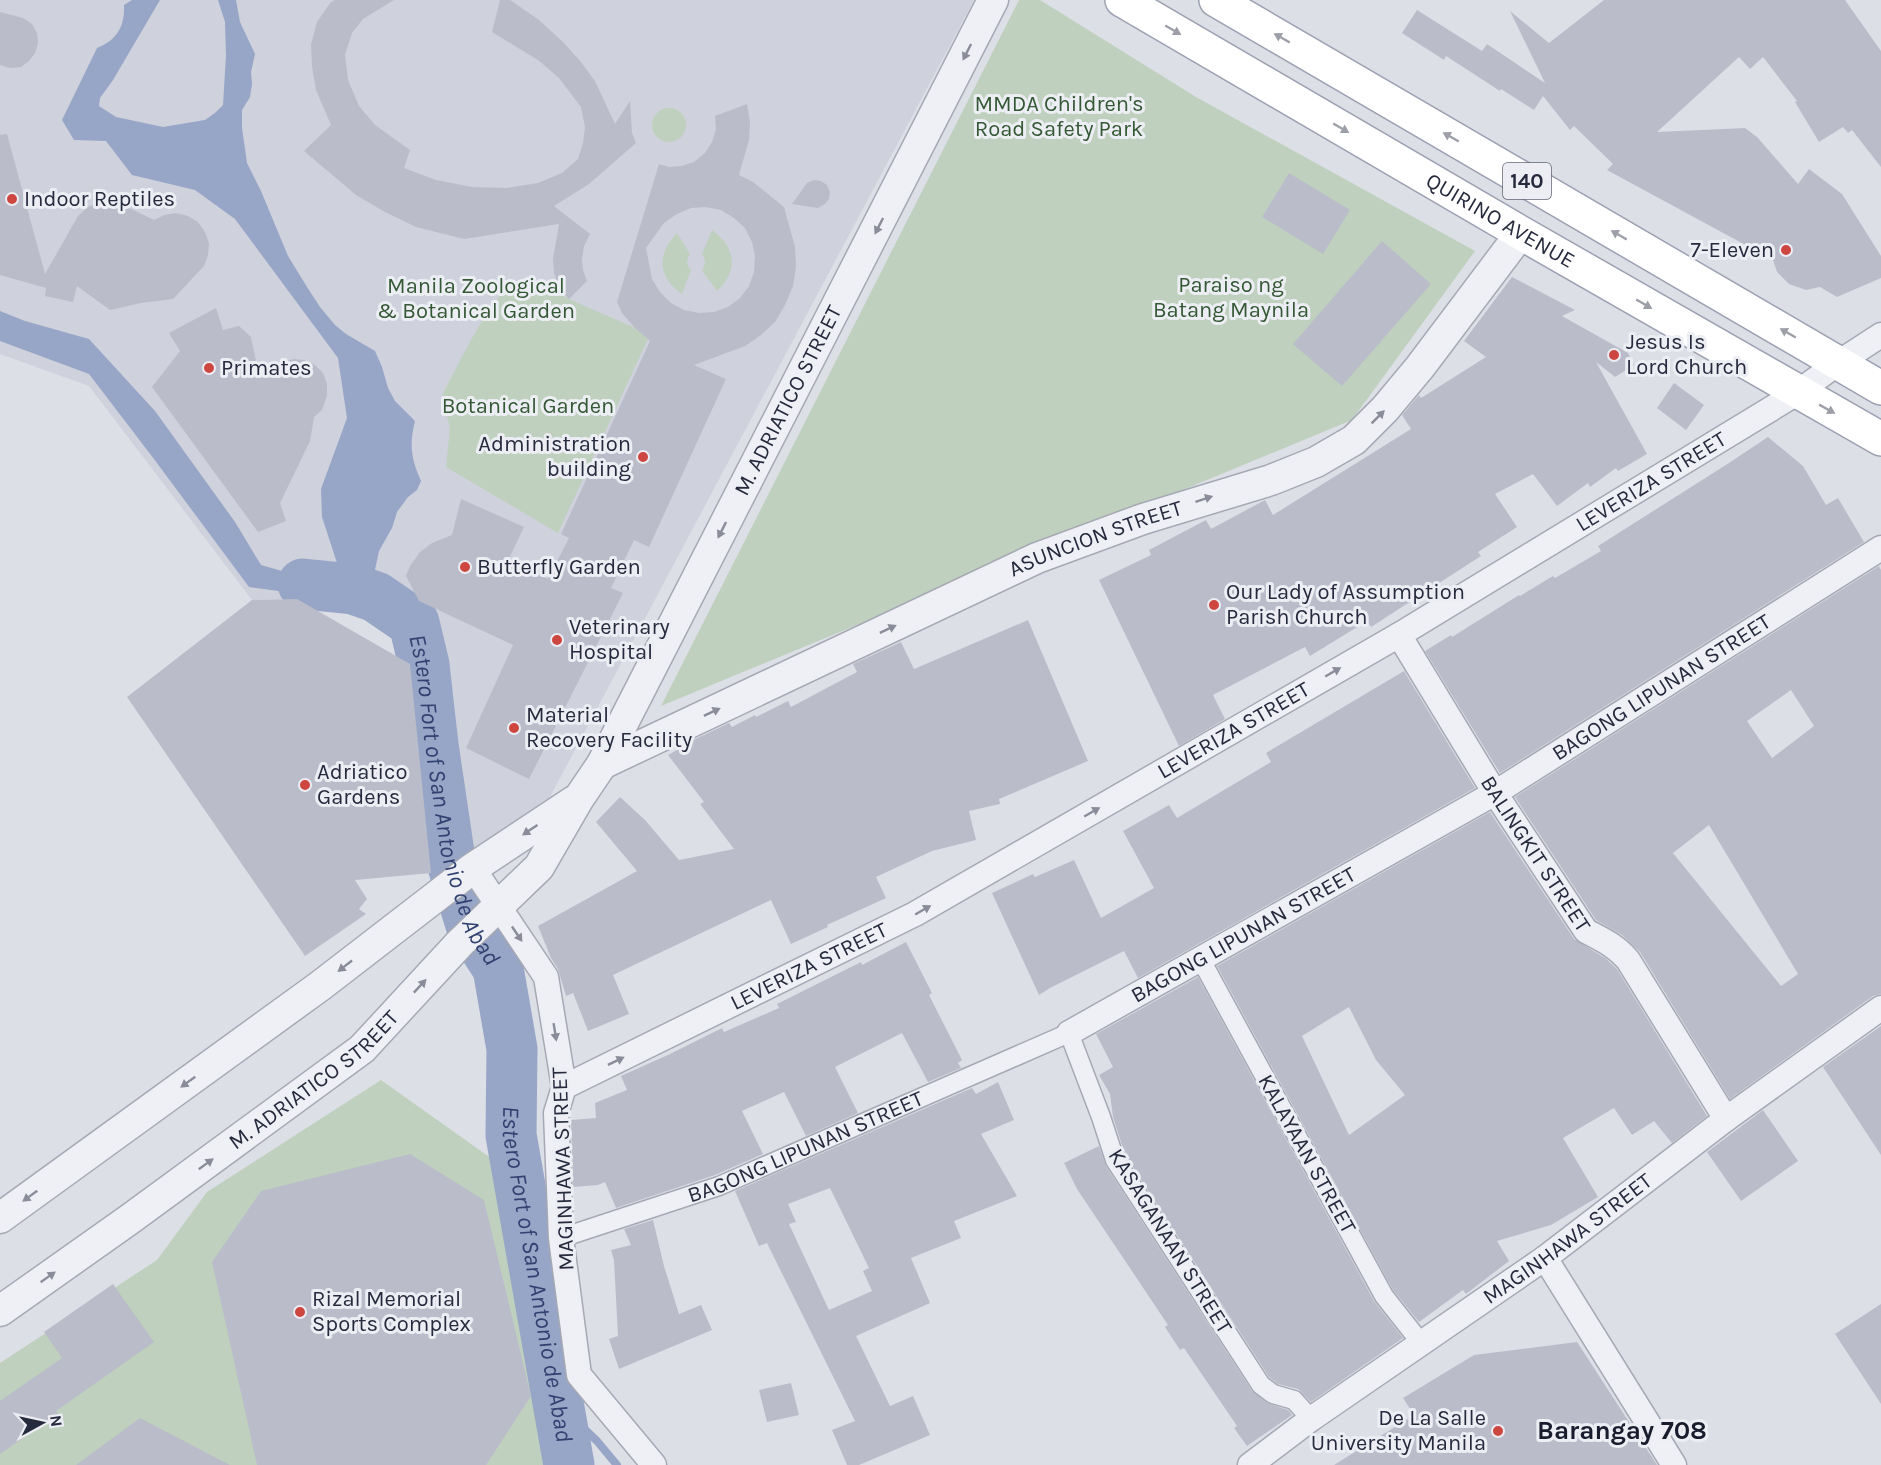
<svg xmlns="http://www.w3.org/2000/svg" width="1881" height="1465" font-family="Karla,sans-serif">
<rect width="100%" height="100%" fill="#dddfe7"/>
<!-- built -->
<path fill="#cfd1dc" d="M0,0H974L550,797L464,859L448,703L422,616L373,579L340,572L332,598L252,600L89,386L0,354Z"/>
<!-- green -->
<g fill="#bfd0be">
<path d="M1019,0H1040L1196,97L1475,251L1352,420L661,706Z"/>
<circle cx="669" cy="125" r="17"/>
<path d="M712,230C736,248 739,270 717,291L702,270C706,264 706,260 702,254Z"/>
<path d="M677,233L690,254C686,261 686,264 691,270L682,294C658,277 656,255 677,233Z"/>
<path d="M535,281L569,299L635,328L648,339L558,533L446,467L450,428L442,396C455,371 490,297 512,285C518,282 529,282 535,281Z"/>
<path d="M381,1080L495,1161L550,1465H0V1363L157,1260L207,1192Z"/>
</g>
<!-- water -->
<path fill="#97a5c7" d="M132,0H160L113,80L100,98L99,106L116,117L163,127L205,120L215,113L223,105L226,55L225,22L218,0H236L240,22L255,54L251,72L252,84L250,97L242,110V128L247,163L261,191L288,256L307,287L320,307L335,325L346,334L375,351L382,367L388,388L395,401L415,421C409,445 411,458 421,481L417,490L408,497L397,512L392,528L379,551L373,579L369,610L332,598L249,587L154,459L89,374L0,341V311L25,321L89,339L155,411L235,522L261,565L289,573L340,572L322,517L321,489L347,418L338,358L235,219L195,190L132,175L106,141L74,140L62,120L97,48C117,40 125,26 124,5Z"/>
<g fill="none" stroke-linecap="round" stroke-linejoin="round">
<!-- stream -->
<path stroke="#97a5c7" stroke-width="8" d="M558,1404L597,1441L617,1465"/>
<!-- river -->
<path stroke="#97a5c7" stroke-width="51" id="s1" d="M303,584L353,589L376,597L414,623L424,665L433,745L449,853L472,928L498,968L512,1049L511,1135L569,1465"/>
</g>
<!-- building -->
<g fill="#babdc9" fill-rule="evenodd">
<path d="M335,0H394L363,19L352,33L345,55L348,80L359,106L375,125L410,150L404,168L436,180L472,187L506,188L538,183L562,173L578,159L583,143L585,127L581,107L559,78L538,60L492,32L500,0H510L539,20L564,43L581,62L595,81L615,124L630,101L632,133L636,143L589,184L554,206L590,234L584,246L582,259L583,270L587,281L569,299L559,288L554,273L553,259L559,224L464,239L416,227L385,212L356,195L304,151L331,125L316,90L312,67L311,44L317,22L330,3Z"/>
<path d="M1604,0H1845L1881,51V167L1852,130L1848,133L1843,127L1819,142L1795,102L1797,101L1763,57L1750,69L1739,57L1657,132L1745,128L1757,137L1798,184L1809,169L1842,194L1881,256V278L1837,297L1820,287L1806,290L1789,284L1777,272L1773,260L1607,170L1613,164L1574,126L1570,130L1543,96L1534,110L1501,89L1500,91L1446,56L1444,60L1402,33L1417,10L1482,51L1487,44L1545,83L1510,11L1549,43Z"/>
<path d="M0,12L23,18L32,24L37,33L38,43L35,53L29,61L21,67L10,68L0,65Z"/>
<path d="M747,104L750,122L749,140L739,175L753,182L784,207L795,247L796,267L793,286L785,305L775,322L761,335L745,346L694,365L726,379L649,547L634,540L611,588L623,593L529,779L466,748L513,645L419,601L406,576L410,566L420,552L432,543L452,535L461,499L524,527L508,561L548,579L569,538L561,534L650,341L635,328L622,313L617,302L659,164L669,167L682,166L694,162L705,153L712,142L716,129L715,116ZM706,207L721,210L734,218L745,228L752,242L755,256L754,272L749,286L740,298L728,307L714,312L699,313L684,310L671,303L660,292L652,279L646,248L664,223L677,214L691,208Z"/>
<path d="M7,134L45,274L78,216L89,206L107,202L127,207L154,220L164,215L176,213L188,216L198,222L205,232L209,243L208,255L204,266L173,299L141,303L110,310L77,286L73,302L45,296L46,288L0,275V135Z"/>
<path d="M1289,173L1350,210L1323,254L1262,217Z"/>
<path d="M814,180L821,181L827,185L830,192L829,199L825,204L818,208L792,204L807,183Z"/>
<path d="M1382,241L1431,284L1342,386L1293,344Z"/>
<path d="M1512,277L1575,310L1562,316L1628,353L1634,365L1615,377L1596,362L1647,454L1618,471L1616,468L1590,487L1588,483L1557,506L1533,474L1495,494L1517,527L1478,552L1481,556L1371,627L1367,621L1310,656L1305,647L1213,695L1225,719L1179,746L1099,580L1151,555L1149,550L1206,520L1211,529L1265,500L1273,515L1411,429L1402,415L1419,395L1421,398L1486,357L1464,341Z"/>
<path d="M216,308L223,330L239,326L251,337L256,361L265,362L270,368L293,359L304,360L315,365L323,373L327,384V396L322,410L314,417L310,441L280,503L286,521L258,532L152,387L180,351L169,333Z"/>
<path d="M1674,383L1704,405L1686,430L1657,408Z"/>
<path d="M1768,437L1803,466L1826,505L1838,498L1864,542L1500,773L1425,651L1451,635L1452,637L1519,595L1520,596L1553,576L1555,578L1601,551L1598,546L1729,463Z"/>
<path d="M1879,566L1881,570V994L1873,996L1730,1099L1640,952L1622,935L1596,920L1515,797ZM1791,690L1814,726L1772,758L1747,721ZM1709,825L1798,974L1781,986L1673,853Z"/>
<path d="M297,599L410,664L431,873L355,880L367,899L359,909L366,914L305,956L127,697L252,600Z"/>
<path d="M1028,620L1088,761L999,799L1000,804L969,811L976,840L932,851L876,877L886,898L827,925L828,927L791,944L771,900L613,975L629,1014L588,1031L573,993L566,996L558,969L551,958L538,926L637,871L596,822L620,797L645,820L679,860L734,849L700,804L704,802L668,755L690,743L689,742L729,723L732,727L755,715L756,717L788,701L791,707L857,672L853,664L901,642L914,669Z"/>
<path d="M1404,671L1475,788L1138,978L1124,951L1050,988L1039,995L992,893L1033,874L1035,877L1074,860L1101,918L1154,888L1123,831L1169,805L1177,818L1271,762L1266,753Z"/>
<path d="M1490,812L1574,939L1605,958L1617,969L1707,1116L1672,1143L1654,1121L1632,1135L1614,1108L1563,1138L1598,1197L1551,1225L1497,1241L1509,1261L1466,1294L1463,1290L1419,1322L1393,1290L1217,966ZM1349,1007L1376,1060L1405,1095L1349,1135L1302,1036Z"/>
<path d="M906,942L932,993L929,995L962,1060L958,1063L961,1068L928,1082L902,1033L835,1067L858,1113L806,1136L784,1092L742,1111L763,1154L715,1175L616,1208L605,1182L598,1185L573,1187L571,1120L596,1118L595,1103L627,1090L621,1076L670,1054L722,1028L724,1032L779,1008L777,1004L861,962L862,965Z"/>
<path d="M1198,977L1374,1301L1403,1338L1311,1402L1298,1389L1278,1384L1269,1377L1125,1155L1113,1117L1110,1094L1099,1075L1113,1067L1096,1034Z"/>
<path d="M1881,1026V1155L1823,1067Z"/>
<path d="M998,1082L1014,1120L981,1134L1017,1196L954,1221L961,1238L911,1258L930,1303L856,1336L890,1406L913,1396L930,1435L859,1465H847L832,1430L855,1421L767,1243L759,1246L735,1191L972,1088L976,1094ZM830,1188L869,1268L863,1271L872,1291L829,1310L789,1224L796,1222L788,1204Z"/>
<path d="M1763,1110L1798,1161L1741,1201L1707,1152Z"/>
<path d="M1099,1146L1106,1166L1252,1391L1267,1403L1288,1410L1292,1415L1247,1446L1234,1428L1237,1426L1184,1348L1180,1350L1165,1327L1168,1325L1077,1189L1064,1163Z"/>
<path d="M410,1154L484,1200L531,1396L486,1465H257L212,1262L261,1191Z"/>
<path d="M653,1220L664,1266L679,1314L701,1305L712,1330L619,1369L609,1339L618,1336L614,1260L611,1250L631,1245L624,1229Z"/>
<path d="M113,1284L154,1342L56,1411L58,1414L0,1454V1401L62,1358L44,1332Z"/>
<path d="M1881,1304V1404L1835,1334Z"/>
<path d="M1577,1342L1657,1465H1334L1414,1415L1403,1398L1474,1355Z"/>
<path d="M791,1383L799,1415L767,1422L759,1390Z"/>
<path d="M140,1418L230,1465H76Z"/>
</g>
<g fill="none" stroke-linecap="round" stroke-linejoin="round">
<defs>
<g id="pedestrian">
<path d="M1200,958L1384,1296L1421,1343"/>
<path id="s2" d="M561,1238L719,1186L1069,1033L1101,1117L1115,1160L1261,1385L1273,1394L1294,1400L1311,1419"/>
</g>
<g id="minor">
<path id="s3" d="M1399,635L1495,793L1586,931C1603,940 1615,945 1628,960L1726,1119"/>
<path d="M473,868L546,977L564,1087L556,1113L561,1238L579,1375L654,1465"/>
<path id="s4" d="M1069,1033L1495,793L1881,548"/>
<path id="s5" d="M564,1087L915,914L1399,635L1797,393L1838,363L1881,335"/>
<path d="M1545,1258L1674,1465"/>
<path id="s6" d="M1250,1465L1311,1419L1545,1258L1726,1119L1881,1008"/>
</g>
<g id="tertiary">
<path id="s7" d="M602,764L1037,558L1143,519L1271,480L1316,462L1354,440L1385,409L1420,367L1521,233"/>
<path d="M0,1218L320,986L473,868L574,801"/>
<path id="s8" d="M0,1311L130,1219L362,1049L460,943L539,867L579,798L602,764L993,0"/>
</g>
<g id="primary">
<path id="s9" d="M1122,0L1521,233L1881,439"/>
<path d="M1216,0L1881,388"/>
</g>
</defs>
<!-- pedestrian casing -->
<use href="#pedestrian" stroke="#a6a9b4" stroke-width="21"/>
<!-- minor casing -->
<use href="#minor" stroke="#a6a9b4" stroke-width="27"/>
<!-- tertiary casing -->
<use href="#tertiary" stroke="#a6a9b4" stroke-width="33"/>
<!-- primary casing -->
<use href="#primary" stroke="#9ca1b2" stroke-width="36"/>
<!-- pedestrian -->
<use href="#pedestrian" stroke="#eff0f5" stroke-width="18"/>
<!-- minor -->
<use href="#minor" stroke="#eff0f5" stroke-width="24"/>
<!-- tertiary -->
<use href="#tertiary" stroke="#eff0f5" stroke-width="30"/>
<!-- primary -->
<use href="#primary" stroke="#fff" stroke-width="33"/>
</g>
<!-- one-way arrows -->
<defs><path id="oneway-solid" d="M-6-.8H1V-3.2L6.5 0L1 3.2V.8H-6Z" transform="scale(1.5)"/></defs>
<g fill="#9d9fa8">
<use href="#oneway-solid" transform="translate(1173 30) rotate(30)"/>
<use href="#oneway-solid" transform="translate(1282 38) rotate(-150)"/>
<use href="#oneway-solid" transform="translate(1341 128) rotate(30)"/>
<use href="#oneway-solid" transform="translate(1451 137) rotate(-150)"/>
<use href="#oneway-solid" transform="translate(1619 235) rotate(-150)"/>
<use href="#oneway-solid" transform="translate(1644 304) rotate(30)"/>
<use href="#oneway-solid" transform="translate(1788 333) rotate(-150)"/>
<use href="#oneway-solid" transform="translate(1827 409) rotate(29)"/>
</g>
<g fill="#8a8d99">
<use href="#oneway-solid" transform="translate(967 52) rotate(117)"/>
<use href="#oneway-solid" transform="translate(879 226) rotate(117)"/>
<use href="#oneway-solid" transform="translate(1378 417) rotate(-45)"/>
<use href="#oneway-solid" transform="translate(1204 499) rotate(-18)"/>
<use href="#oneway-solid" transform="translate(722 530) rotate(117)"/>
<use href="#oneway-solid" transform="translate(888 629) rotate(-25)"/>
<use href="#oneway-solid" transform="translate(1333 672) rotate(-30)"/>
<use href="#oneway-solid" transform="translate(712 712) rotate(-25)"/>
<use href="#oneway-solid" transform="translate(1092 812) rotate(-30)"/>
<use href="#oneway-solid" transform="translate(530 830) rotate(146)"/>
<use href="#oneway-solid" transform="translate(923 910) rotate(-30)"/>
<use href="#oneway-solid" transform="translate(517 934) rotate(56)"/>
<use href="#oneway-solid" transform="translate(345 966) rotate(142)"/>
<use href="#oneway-solid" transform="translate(420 986) rotate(-47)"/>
<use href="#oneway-solid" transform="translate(555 1032) rotate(81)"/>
<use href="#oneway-solid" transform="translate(616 1061) rotate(-26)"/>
<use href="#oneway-solid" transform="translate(188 1082) rotate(144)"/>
<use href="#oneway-solid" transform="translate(206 1164) rotate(-36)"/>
<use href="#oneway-solid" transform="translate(30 1196) rotate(144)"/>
<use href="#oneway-solid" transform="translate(48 1277) rotate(-35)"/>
</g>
<!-- markers -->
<g fill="#cd4640" stroke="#eceef4" stroke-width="2">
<circle cx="12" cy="199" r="6"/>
<circle cx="1786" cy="250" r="6"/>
<circle cx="1614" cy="355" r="6"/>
<circle cx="209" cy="368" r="6"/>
<circle cx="643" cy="457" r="6"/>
<circle cx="465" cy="567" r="6"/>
<circle cx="1214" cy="605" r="6"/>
<circle cx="557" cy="640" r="6"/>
<circle cx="514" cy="728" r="6"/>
<circle cx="305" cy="785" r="6"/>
<circle cx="300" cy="1312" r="6"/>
<circle cx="1498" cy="1431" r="6"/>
</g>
<g text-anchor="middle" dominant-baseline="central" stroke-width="6" stroke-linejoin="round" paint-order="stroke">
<!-- shield labels -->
<rect fill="#eceef4" stroke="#616574" stroke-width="1.5" x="1503" y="163" width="48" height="36" rx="4.5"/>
<g font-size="21" font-weight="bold" fill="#262a3d">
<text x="1527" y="181">140</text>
</g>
<!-- park labels -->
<g font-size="22" fill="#345834" stroke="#eceef4">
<text x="1059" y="104">MMDA Children's<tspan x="1059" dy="25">Road Safety Park</tspan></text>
<text x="1231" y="285">Paraiso ng<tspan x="1231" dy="25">Batang Maynila</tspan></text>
<text x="476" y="286">Manila Zoological<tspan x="476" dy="25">&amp; Botanical Garden</tspan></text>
<text x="528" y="406">Botanical Garden</text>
</g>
<!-- poi labels -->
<g font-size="22" fill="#262a3d" stroke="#eceef4" text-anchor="start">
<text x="24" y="199">Indoor Reptiles</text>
<text x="1774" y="250" text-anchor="end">7-Eleven</text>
<text x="1626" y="342">Jesus Is<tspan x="1626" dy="25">Lord Church</tspan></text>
<text x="221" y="368">Primates</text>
<text x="631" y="444" text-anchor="end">Administration<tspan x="631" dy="25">building</tspan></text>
<text x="477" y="567">Butterfly Garden</text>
<text x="1226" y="592">Our Lady of Assumption<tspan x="1226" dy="25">Parish Church</tspan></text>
<text x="569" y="627">Veterinary<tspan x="569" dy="25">Hospital</tspan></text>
<text x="526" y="715">Material<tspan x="526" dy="25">Recovery Facility</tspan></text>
<text x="317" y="772">Adriatico<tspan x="317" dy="25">Gardens</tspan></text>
<text x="312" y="1299">Rizal Memorial<tspan x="312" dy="25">Sports Complex</tspan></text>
<text x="1486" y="1418" text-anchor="end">De La Salle<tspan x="1486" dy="25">University Manila</tspan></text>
</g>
<!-- street labels -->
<g font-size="22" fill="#262a3d" stroke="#eceef4">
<text stroke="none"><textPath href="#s9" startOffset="438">QUIRINO AVENUE</textPath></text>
<text stroke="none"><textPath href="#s8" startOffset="1230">M. ADRIATICO STREET</textPath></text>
<text stroke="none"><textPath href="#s5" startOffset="1245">LEVERIZA STREET</textPath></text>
<text stroke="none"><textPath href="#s7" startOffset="543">ASUNCION STREET</textPath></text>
<text stroke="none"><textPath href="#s4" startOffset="686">BAGONG LIPUNAN STREET</textPath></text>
<text stroke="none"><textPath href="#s5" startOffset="759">LEVERIZA STREET</textPath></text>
<text stroke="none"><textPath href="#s3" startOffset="258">BALINGKIT STREET</textPath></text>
<text stroke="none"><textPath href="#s4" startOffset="200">BAGONG LIPUNAN STREET</textPath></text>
<text stroke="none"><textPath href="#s5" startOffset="273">LEVERIZA STREET</textPath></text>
<text stroke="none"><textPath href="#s8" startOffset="390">M. ADRIATICO STREET</textPath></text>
<text stroke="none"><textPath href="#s2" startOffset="261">BAGONG LIPUNAN STREET</textPath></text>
<text transform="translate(1307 1154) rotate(61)">KALAYAAN STREET</text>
<text transform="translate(563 1169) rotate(-92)">MAGINHAWA STREET</text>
<text stroke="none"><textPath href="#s6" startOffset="390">MAGINHAWA STREET</textPath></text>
<text transform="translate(1170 1241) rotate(58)">KASAGANAAN STREET</text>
</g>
<!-- water labels -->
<g font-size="24" font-style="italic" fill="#314170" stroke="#eceef4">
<text stroke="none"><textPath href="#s1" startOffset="303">Estero Fort of San Antonio de Abad</textPath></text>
<text stroke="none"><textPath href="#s1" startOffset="789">Estero Fort of San Antonio de Abad</textPath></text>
</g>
<!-- quarter labels -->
<g font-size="26" font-weight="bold" fill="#191c2d" stroke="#eceef4">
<text x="1622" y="1430">Barangay 708</text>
</g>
</g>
<!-- north arrow -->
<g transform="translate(42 1423) rotate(82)" stroke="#eceef4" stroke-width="4.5" paint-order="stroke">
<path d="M0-4.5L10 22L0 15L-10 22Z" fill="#262a3d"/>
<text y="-9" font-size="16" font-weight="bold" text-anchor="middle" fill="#262a3d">N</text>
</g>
</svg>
